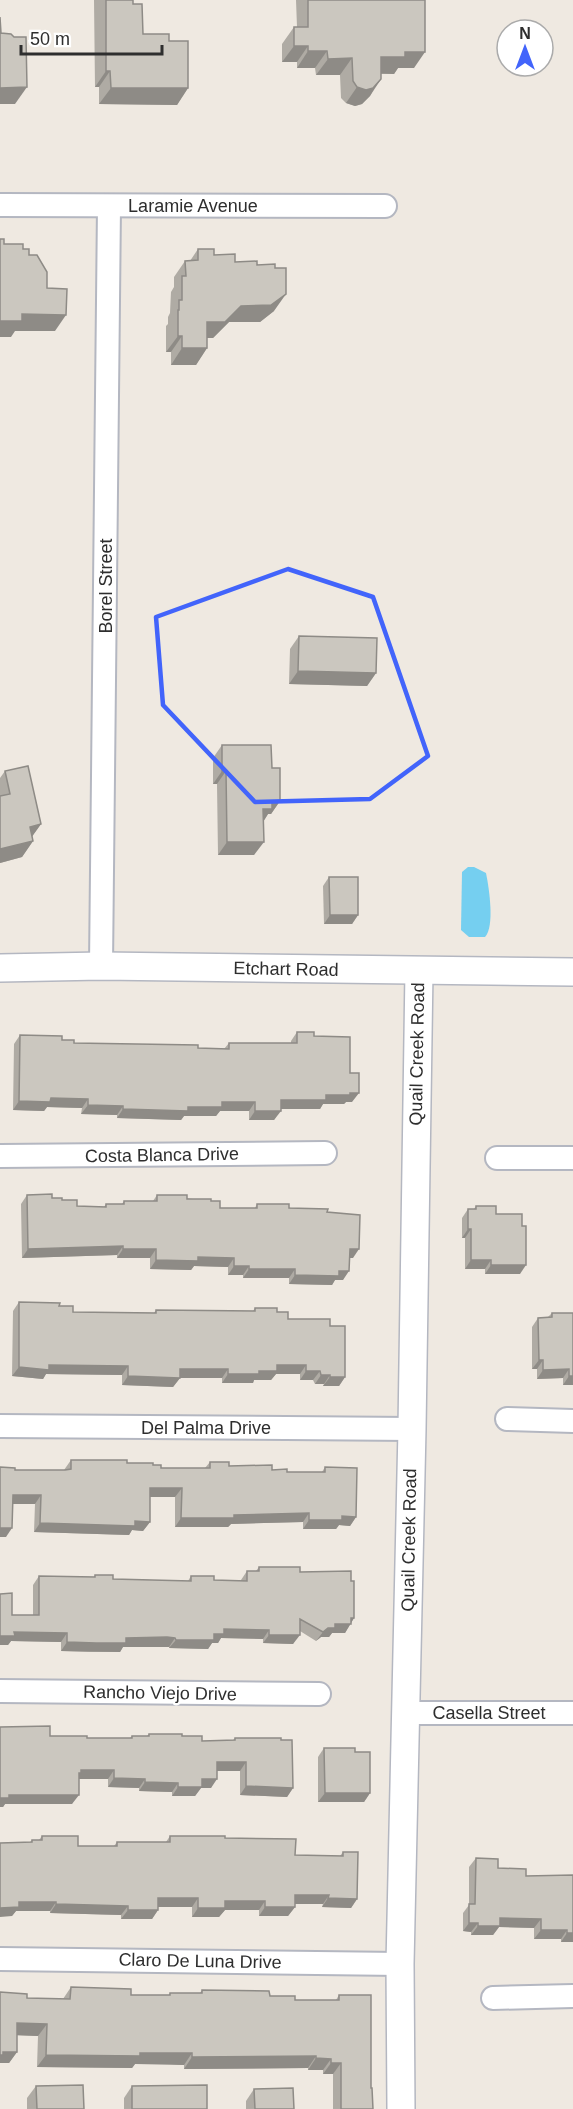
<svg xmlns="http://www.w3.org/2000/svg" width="573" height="2109" font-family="Arial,sans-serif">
<rect width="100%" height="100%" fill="#efe9e1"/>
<!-- water -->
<path fill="#75cff0" d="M468,867H474L486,873C489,888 495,926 485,937H469L461,930L462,872Z"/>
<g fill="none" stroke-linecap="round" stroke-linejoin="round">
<defs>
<g id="minor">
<path d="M0,205L385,206"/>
<path d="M101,966L109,206"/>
<path d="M0,1156L325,1153"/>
<path d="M497,1158H573"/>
<path d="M507,1419L573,1421"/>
<path d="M0,1426L412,1429"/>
<path d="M0,1691L319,1694"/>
<path d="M405,1713H573"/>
<path d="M0,1959L400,1964"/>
<path d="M493,1998L573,1996"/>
</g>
<g id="tertiary">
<path d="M0,968L101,966L573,972"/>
<path d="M401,2109L400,1964L412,1429L419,971"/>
</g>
</defs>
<!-- minor casing -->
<use href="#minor" stroke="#b4b7c1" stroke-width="26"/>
<!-- tertiary casing -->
<use href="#tertiary" stroke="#b4b7c1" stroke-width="30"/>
<!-- minor -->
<use href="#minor" stroke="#fff" stroke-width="22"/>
<!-- tertiary -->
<use href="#tertiary" stroke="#fff" stroke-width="27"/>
</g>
<!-- wall -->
<g fill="#afaba4">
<path d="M94,0H133V4L143,34L169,41L188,88L177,105L99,104V87H95Z"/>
<path d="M296,0H425L414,68H398L394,74H381L370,96L362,104L355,106L346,103L341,98L340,75H316L315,68H297V62H282V44L294,27H297Z"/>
<path d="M198,249L235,262L257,265L274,311L260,322H229L213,338H207V348L196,365H171V352H166V326L168,324V317L170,313L171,292L174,287V277L185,261H190Z"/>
<path d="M299,636L376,673L367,686L289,684L290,649Z"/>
<path d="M222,745L272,768L280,801L271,814H268L263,822L254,855H218L217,784H213V758Z"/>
<path d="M5,771L41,824L32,836L33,841L22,857L0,863V778Z"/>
<path d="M329,877L358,915L352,924H324L323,886Z"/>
<path d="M297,1032L314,1036L350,1073L352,1102H346L344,1104H323L320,1109H281L274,1120H249V1111H220L216,1116H184L181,1120L117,1118V1115L81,1114L82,1108L47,1107L44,1111L13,1110L14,1044L20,1035L62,1040L74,1043L224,1049L229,1043H291V1041Z"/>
<path d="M27,1195L52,1198L62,1200L77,1206L104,1207L106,1204H122L124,1201H153L157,1195L211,1201L220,1208H255L257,1204L327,1212L353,1258H350L343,1280H335L332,1285L289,1284V1278H243V1275H228V1267L194,1266L191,1270L150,1269V1258H117V1255L22,1258L21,1204Z"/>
<path d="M476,1206L496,1214L520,1274H485V1269H465V1238H462V1218L468,1209H474Z"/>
<path d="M19,1302L59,1306L73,1312L154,1313L156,1310L253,1311L255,1308L277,1312L288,1319L330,1326L345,1377L339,1386H323L324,1384H315L313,1380H300V1374H276L271,1380H254L253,1383H222V1378H180L173,1387L122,1385V1375L46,1374L43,1379L12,1376L13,1311Z"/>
<path d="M552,1313H573V1385H563V1378L537,1379V1369H532V1327L538,1318L548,1317Z"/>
<path d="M71,1460L127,1463L153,1465L161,1468H205L210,1462L229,1466L272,1470L287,1472H322L325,1467L356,1517L350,1526L339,1525L336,1529H303V1522L231,1524L228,1527H175V1497H150V1522L143,1531L132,1530L129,1535L34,1532L35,1504H12L6,1537L15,1470H64Z"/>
<path d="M259,1567L300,1572L351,1581L354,1618L345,1633H332L329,1637H321L316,1641L300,1631L293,1644L263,1643V1639L221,1638L218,1643H212L208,1649L169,1648V1647L160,1646L123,1647L120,1652H89L61,1651V1642L11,1641L8,1645L12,1615H33V1585L39,1576L94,1577L95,1575L113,1579L188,1581L191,1576L214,1580L241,1581V1580L247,1571H256Z"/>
<path d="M149,1734L182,1736L202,1741L233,1740L235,1738L281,1740L293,1788L287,1797L240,1795V1771H217L211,1788H201L195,1796H172V1792L139,1791V1788L108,1787V1779H79L72,1804H5L3,1807H0L50,1736L87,1738H130L132,1736H147Z"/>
<path d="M324,1748L355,1752L370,1793L364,1802H318V1757Z"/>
<path d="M42,1836L78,1846H114L117,1842H166L170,1836L225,1838L295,1855L340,1856L343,1852L357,1899L351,1908L322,1907L323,1904H295V1907L288,1916H259V1910H225L219,1917H192V1907H158V1910L152,1919H121V1915L50,1913V1911H16L12,1916L30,1842L32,1840H39Z"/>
<path d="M476,1858L498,1868L526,1876L573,1875V1942H561V1939H534V1928L499,1927L493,1935H471V1932L463,1931V1913L469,1905V1867Z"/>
<path d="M71,1987L131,1995H169L170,1993H200L202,1990L270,1996L295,2000H336L339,1995L371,2088L373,2109H333V2074H323V2070H308V2068L184,2069V2065L171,2064H135L132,2068L37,2067L38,2036L17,2035V2052L9,2063H0L27,1998L63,1999Z"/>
<path d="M36,2086L84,2109H27V2098Z"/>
<path d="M132,2086L207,2109H124V2098Z"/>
<path d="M254,2089L294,2109H246V2101Z"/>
</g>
<!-- shaded-wall -->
<g fill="#8e8b86">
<path d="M294,46H308L297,62H282Z"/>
<path d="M308,51H327L315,68H297Z"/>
<path d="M405,52H425L414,68H398L394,74L369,73L381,57Z"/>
<path d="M352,58L340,75H316L328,59Z"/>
<path d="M106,71H110L99,87H95Z"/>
<path d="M381,79L370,96L362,104L355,106L346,103L357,87Z"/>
<path d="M27,87L15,104H0V88Z"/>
<path d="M111,88H188L177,105L99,104Z"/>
<path d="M286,294L274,311L260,322H229L213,338H195L207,322L241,306Z"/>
<path d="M22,314L66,315L55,331H15L11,337H0V321Z"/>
<path d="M178,336H182L171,352H166Z"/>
<path d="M182,348H207L196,365H171Z"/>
<path d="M298,671L376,673L367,686L289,684Z"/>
<path d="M222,771H226L217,784H213Z"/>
<path d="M272,801H280L271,814H268L263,822V809Z"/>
<path d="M41,824L29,841L30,827Z"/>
<path d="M33,841L22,857L0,863V849Z"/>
<path d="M227,842H264L254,855H218Z"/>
<path d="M330,915H358L352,924H324Z"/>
<path d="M350,1093H359L352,1102H346L344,1104H323L320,1109H274L281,1100Z"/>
<path d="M51,1098L88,1099L82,1108L47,1107L44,1111L13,1110L19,1101Z"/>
<path d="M222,1102H255L249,1111H220L216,1116H184L181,1120L117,1118L123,1109L188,1107Z"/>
<path d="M88,1105L123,1106L117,1115L81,1114Z"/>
<path d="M255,1111H281L274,1120H249Z"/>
<path d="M468,1229H471L465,1238H462Z"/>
<path d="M123,1246L117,1255L22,1258L28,1249Z"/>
<path d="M123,1249H156L150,1258H117Z"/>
<path d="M350,1249H359L353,1258H344Z"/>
<path d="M198,1257L234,1258L228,1267L194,1266L191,1270L150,1269L156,1260Z"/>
<path d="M471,1260H491L485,1269H465Z"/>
<path d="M491,1265H526L520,1274H485Z"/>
<path d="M234,1266H249L243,1275H228Z"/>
<path d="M249,1269H295L289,1278H243Z"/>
<path d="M339,1271H349L343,1280H335L332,1285L289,1284L295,1275Z"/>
<path d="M539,1360H543L537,1369H532Z"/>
<path d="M49,1365L128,1366L122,1375L46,1374L43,1379L12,1376L19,1367Z"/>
<path d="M277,1365H306L300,1374H276L271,1380H254L253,1383H222L228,1374L259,1371Z"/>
<path d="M180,1369H228L222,1378H173Z"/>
<path d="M569,1369L563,1378L537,1379L543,1370Z"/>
<path d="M306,1371H320L313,1380H300Z"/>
<path d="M321,1375H330L324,1384H315Z"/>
<path d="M128,1376L180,1378L173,1387L122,1385Z"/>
<path d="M569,1376H573V1385H563Z"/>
<path d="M330,1377H345L339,1386H323Z"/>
<path d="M150,1488H182L175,1497H144Z"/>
<path d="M13,1495H41L35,1504H6Z"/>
<path d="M309,1513L303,1522L231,1524L228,1527H175L181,1518L234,1515Z"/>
<path d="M342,1516L356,1517L350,1526L339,1525L336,1529H303L309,1520Z"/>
<path d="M135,1521L150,1522L143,1531L132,1530L129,1535L34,1532L40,1523Z"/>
<path d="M0,1528H12L6,1537H0Z"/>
<path d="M351,1618H354L345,1633H332L329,1637H321L316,1641L323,1632L335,1624Z"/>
<path d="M224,1629L269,1630L263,1639L221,1638L218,1643H212L208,1649L169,1648L176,1640L214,1634Z"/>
<path d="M14,1632L67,1633L61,1642L11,1641L8,1645H0V1636Z"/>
<path d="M269,1635H300L293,1644L263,1643Z"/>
<path d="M126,1638H175L169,1647H123L120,1652L61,1651L67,1642Z"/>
<path d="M217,1762H246L240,1771H211Z"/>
<path d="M81,1770H114L108,1779H77L72,1782Z"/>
<path d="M114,1778L145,1779L139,1788L108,1787Z"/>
<path d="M202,1779H217L211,1788H201L195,1796H172L178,1787Z"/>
<path d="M145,1782L178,1783L172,1792L139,1791Z"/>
<path d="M246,1786L293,1788L287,1797L240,1795Z"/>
<path d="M325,1793H370L364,1802H318Z"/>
<path d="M9,1795H79L72,1804H5L3,1807H0V1798Z"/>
<path d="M295,1895H329L323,1904H288Z"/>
<path d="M158,1898H198L192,1907H152Z"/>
<path d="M328,1898L357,1899L351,1908L322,1907Z"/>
<path d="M225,1901H265L259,1910H225L219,1917H192L198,1908Z"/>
<path d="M19,1902H56L50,1911H16L12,1916L0,1917V1908Z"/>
<path d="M56,1904L128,1906L121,1915L50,1913Z"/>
<path d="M265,1907H295L288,1916H259Z"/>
<path d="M128,1910H158L152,1919H121Z"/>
<path d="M500,1918L541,1919L534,1928L499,1927L493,1935H471L478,1926Z"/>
<path d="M469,1923H478L471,1932L463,1931Z"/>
<path d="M541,1930H567L561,1939H534Z"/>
<path d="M567,1933H573V1942H561Z"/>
<path d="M17,2023L47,2024L38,2036L9,2035Z"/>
<path d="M3,2052H17L9,2063H0V2055Z"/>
<path d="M140,2053H192L184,2065L135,2064L132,2068L37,2067L46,2055Z"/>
<path d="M316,2056L308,2068L184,2069L192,2057Z"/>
<path d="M316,2058L331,2059L323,2070H308Z"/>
<path d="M331,2063H341L333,2074H323Z"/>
</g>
<!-- building -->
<g fill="#cbc7bf" stroke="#8e8b86" stroke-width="1.5">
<path d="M106,0H133V4H142L143,34H169V41H188V88H111L110,71H106Z"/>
<path d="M308,0H425V52H405V57H381V79L373,88L366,90L357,87L353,81L352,58L328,59L327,51H308V46H294V27H308Z"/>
<path d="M0,17L1,33L11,34L14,37H26L27,87L0,88Z"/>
<path d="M0,239H4V244H23V249H29V255H37L47,272V288L67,289L66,315L22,314V321H0Z"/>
<path d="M198,249H214V255L235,254V262L257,261V265L275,264V268H286V294L271,305L241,306L225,322H207V348H182V336H178V310H179V300H182V276H186L185,261L198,260Z"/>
<path d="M299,636L377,638L376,673L298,671Z"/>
<path d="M222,745H271L272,768H280V801H272V809H263L264,842H227L226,771H222Z"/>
<path d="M28,766L41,824L30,827L33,841L0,849V796L10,794L5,771Z"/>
<path d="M329,877H358V915H330Z"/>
<path d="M297,1032H314V1036L350,1037V1073H359V1093H350V1095H326V1100H281V1111H255V1102H222V1107H188V1111L123,1109V1106L88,1105V1099L51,1098L50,1102L19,1101L20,1035L62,1036V1040H74V1043L198,1045V1048L229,1049V1043H297Z"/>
<path d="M52,1194V1198H62V1200H77V1206L106,1207V1204H124V1201H157V1195H187V1199H211V1201H220V1208H257V1204H289V1208L328,1209L327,1212L360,1215L359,1249H350L349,1271H339V1276L295,1275V1269H249V1266H234V1258L198,1257V1261L156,1260V1249H123V1246L28,1249L27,1195Z"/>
<path d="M476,1206H496V1214H522V1226H526V1265H491V1260H471V1229H468V1209H476Z"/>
<path d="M19,1302L60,1303L59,1306H73V1312L156,1313V1310L255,1311V1308H277V1312H288V1319H330V1326H345V1377H330V1375H321L320,1371H306V1365H277V1371H259V1374H228V1369H180V1378L128,1376V1366L49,1365V1370L19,1367Z"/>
<path d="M552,1313H573V1376H569V1369L543,1370V1360H539L538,1318L552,1317Z"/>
<path d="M71,1460H127V1463H153V1465H161V1468H210V1462H229V1466L272,1465V1470L287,1469V1472H325V1467L357,1468L356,1517L342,1516V1520H309V1513L234,1515V1518H181L182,1488H150V1522L135,1521V1526L40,1523L41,1495H13L12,1528H0V1467L15,1468V1470H65L71,1469Z"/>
<path d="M259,1567H300V1572L351,1571V1581H354V1618H351V1624H335V1628H328L323,1632L300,1619V1635H269V1630L224,1629V1634H214V1640H176L175,1638L167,1637L126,1638V1643H96L67,1642V1633L14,1632L15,1636H0V1594L12,1593V1615H39V1576L95,1577V1575H113V1579L191,1581V1576H214V1580L247,1581V1571H259Z"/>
<path d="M50,1726V1736H87V1738H132V1736H149V1734H182V1736H202V1741L235,1740V1738H281V1740H292L293,1788L246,1786V1762H217V1779H202V1787H178V1783L145,1782V1779L114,1778V1770H81V1773H79V1795H9V1798H0V1727Z"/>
<path d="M324,1748H355V1752H370V1793H325Z"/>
<path d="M42,1836H78V1846H117V1842H170V1836H225V1838L296,1839L295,1855L343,1856V1852H358L357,1899L328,1898L329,1895H295V1907H265V1901H225V1908H198V1898H158V1910H128V1906L56,1904V1902H19V1907L0,1908V1843L32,1842V1840H42Z"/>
<path d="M476,1858L498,1859V1868L526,1869V1876L573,1875V1933H567V1930H541V1919L500,1918V1926H478V1923H469V1904H475Z"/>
<path d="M71,1987L131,1989V1995H170V1993H202V1990L269,1991L270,1996H295V2000H339V1995H371V2088H372L373,2109H341V2063H331V2059L316,2058V2056L192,2057V2053H140V2056L46,2055L47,2024L17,2023V2052H3V2055H0V1992L27,1994V1998L70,1999Z"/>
<path d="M83,2085L84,2109H37L36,2086Z"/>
<path d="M207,2085V2109H132V2086Z"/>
<path d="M293,2088L294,2109H255L254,2089Z"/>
</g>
<!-- marked area -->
<path fill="none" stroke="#4264fb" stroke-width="4.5" stroke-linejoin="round" d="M288,569L373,597L428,756L370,799L255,802L163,705L156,617Z"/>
<g text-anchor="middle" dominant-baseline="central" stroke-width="5" stroke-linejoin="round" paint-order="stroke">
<!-- street labels -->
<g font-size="18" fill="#2e2e2e" stroke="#fff">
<text x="193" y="206">Laramie Avenue</text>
<text transform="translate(106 586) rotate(-90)">Borel Street</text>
<text transform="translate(286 969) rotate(1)">Etchart Road</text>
<text transform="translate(417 1054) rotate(-89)">Quail Creek Road</text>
<text transform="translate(162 1155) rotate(-1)">Costa Blanca Drive</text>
<text x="206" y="1428">Del Palma Drive</text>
<text transform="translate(409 1540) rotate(-89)">Quail Creek Road</text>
<text transform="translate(160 1693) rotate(1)">Rancho Viejo Drive</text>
<text x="489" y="1713">Casella Street</text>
<text transform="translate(200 1961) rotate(1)">Claro De Luna Drive</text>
</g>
</g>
<!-- north arrow -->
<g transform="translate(525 48)"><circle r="28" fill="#ffffff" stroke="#ababab" stroke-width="1.5"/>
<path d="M0-4.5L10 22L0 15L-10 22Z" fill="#4264fb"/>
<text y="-9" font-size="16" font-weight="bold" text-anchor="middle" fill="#2e2e2e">N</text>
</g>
<!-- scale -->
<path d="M21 45v9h141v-9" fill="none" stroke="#2e2e2e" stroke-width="3"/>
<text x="30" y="45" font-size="18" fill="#2e2e2e" stroke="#ffffff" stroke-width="4.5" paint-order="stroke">50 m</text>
</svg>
